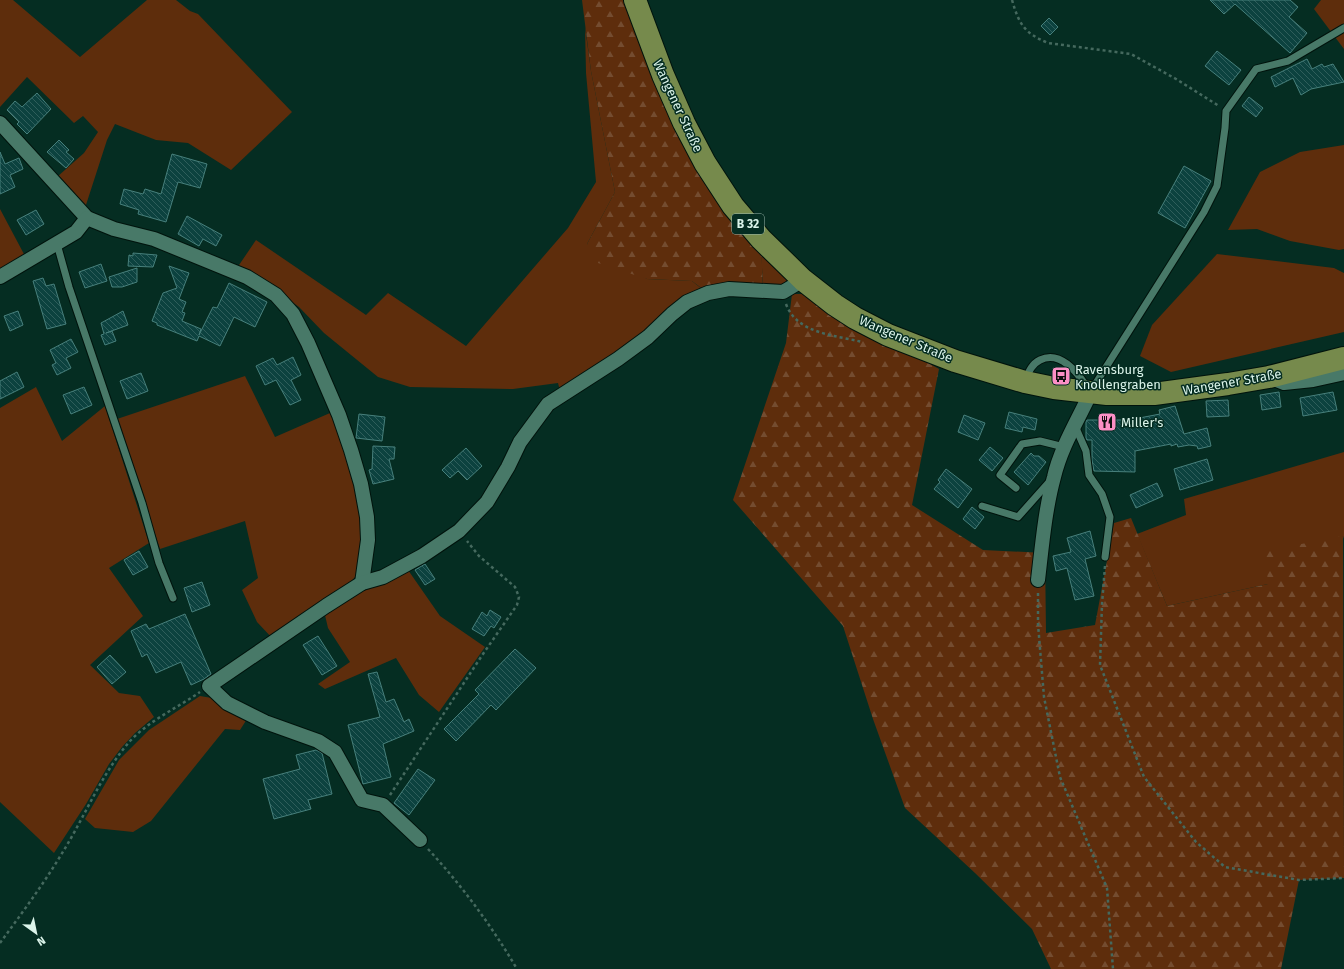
<svg xmlns="http://www.w3.org/2000/svg" width="1344" height="969" font-family="'Fira Sans',sans-serif">
<defs>
<pattern id="forest-firs" width="22" height="20" patternUnits="userSpaceOnUse"><rect width="22" height="20" fill="#5e2d0c"/><path d="M5 1l3.5 6h-7zM16 11l3.5 6h-7z" fill="#744c30"/></pattern>
<pattern id="building-back-hatch" width="6" height="6" patternUnits="userSpaceOnUse"><rect width="6" height="6" fill="#0c423f"/><path d="M-1 5l2 2M0 0l6 6M5-1l2 2" fill="none" stroke="#2f5e5b"/></pattern>
</defs>
<rect width="100%" height="100%" fill="#052d22"/>
<!-- grass -->
<g fill="#5e2d0c">
<path d="M0,0H13L80,57L147,0H176L190,11L198,14L292,112L231,170L188,143L156,140L115,124L107,140L85,208L57,177L84,153L98,132L83,116L74,123L27,77L0,107Z"/>
<path d="M1321,0H1344V49L1314,9Z"/>
<path d="M585,27L591,71L615,192L587,244L647,279L692,281L702,289L641,337L560,391L558,383L513,389L410,387L378,377L324,333L299,307L269,285L237,268L256,240L366,315L388,293L466,346L568,228L596,182L586,73Z"/>
<path d="M1344,145V249L1339,250L1290,241L1257,229L1228,230L1260,172L1300,152Z"/>
<path d="M0,209L25,256L0,272Z"/>
<path d="M761,249L789,277L784,284L763,286Z"/>
<path d="M1217,254L1334,268L1344,273V332L1171,372L1140,356L1152,325Z"/>
<path d="M245,376L275,437L330,413L338,420L363,517L362,562L355,577L346,587L273,639L257,622L242,590L258,578L245,521L160,549L117,419Z"/>
<path d="M36,387L62,441L105,406L149,543L109,568L143,616L90,665L119,693L140,696L154,717L135,733L122,747L109,764L86,804L54,853L0,802V408Z"/>
<path d="M1344,452V539L1343,536L1268,584L1167,606L1137,534L1186,515L1184,499Z"/>
<path d="M408,570L440,616L485,647L439,712L419,695L396,658L325,689L318,684L350,662L328,628L324,611L357,592Z"/>
<path d="M200,696L212,698L247,719L240,730L225,729L151,821L133,832L95,828L85,819L119,760L149,730Z"/>
</g>
<!-- forest -->
<g fill="url(#forest-firs)">
<path d="M582,0H636L663,75L761,239L763,291L708,293L692,281L647,279L598,263L587,244L615,192L591,71Z"/>
<path d="M792,294H806L939,369L912,505L983,550L1045,553L1046,633L1095,625L1114,523L1131,518L1167,606L1268,584L1265,551L1343,536L1344,878L1299,880L1281,969H1051L1032,929L975,873L905,808L873,719L843,626L733,500L786,343Z"/>
</g>
<!-- building -->
<g fill="url(#building-back-hatch)" stroke="#47807c">
<path d="M1210,0H1290L1298,7L1289,17L1307,33L1290,53L1235,4L1224,14Z"/>
<path d="M1049,18L1058,27L1050,35L1041,26Z"/>
<path d="M1217,51L1241,70L1229,85L1205,66Z"/>
<path d="M1307,59L1312,69L1322,64L1324,67L1333,64L1344,82L1311,89L1301,95L1293,78L1275,87L1271,77Z"/>
<path d="M37,93L51,109L27,134L17,124L19,122L7,110L15,101L22,107Z"/>
<path d="M1249,97L1263,108L1256,117L1242,106Z"/>
<path d="M59,140L69,150L66,152L74,159L66,168L47,152Z"/>
<path d="M0,152L5,164L19,158L23,169L10,175L15,187L0,194Z"/>
<path d="M172,154L207,164L200,188L178,182L166,222L138,214L139,210L120,204L124,189L143,194L145,189L161,194Z"/>
<path d="M1184,166L1211,181L1185,228L1158,213Z"/>
<path d="M36,210L44,224L26,235L17,220Z"/>
<path d="M187,216L222,235L216,246L203,239L199,246L178,234Z"/>
<path d="M133,253L157,255L153,267L128,266L129,255L133,256Z"/>
<path d="M101,264L107,281L85,288L79,272Z"/>
<path d="M169,266L189,273L179,299L186,302L182,312L185,313L182,321L201,329L199,335L213,307L217,308L229,283L267,302L255,327L234,317L220,346L199,336L197,341L157,325V323L152,321L163,293L177,288Z"/>
<path d="M137,268V282L122,287H112L109,277Z"/>
<path d="M43,278L46,286L54,284L66,324L47,329L33,281Z"/>
<path d="M18,311L23,325L10,331L4,316Z"/>
<path d="M123,311L128,325L106,333L112,331L116,341L105,345L101,335L104,334L101,323Z"/>
<path d="M71,339L78,352L66,358L71,368L57,375L52,365L56,363L50,350Z"/>
<path d="M293,357L301,375L291,380L301,400L290,405L276,380L265,385L256,366L273,358L277,365Z"/>
<path d="M17,372L24,387L0,399V381Z"/>
<path d="M141,373L148,391L127,399L120,381Z"/>
<path d="M84,387L92,405L71,414L63,395Z"/>
<path d="M1279,392L1281,407L1262,410L1260,395Z"/>
<path d="M1333,392L1337,410L1303,416L1300,398Z"/>
<path d="M1228,400L1229,416L1207,417L1206,401Z"/>
<path d="M1175,406L1184,434L1207,428L1211,446L1198,449L1197,446L1189,445L1178,447L1177,444L1171,446V444L1135,451V472L1094,471L1092,460V440H1087L1086,438V422L1087,420H1129L1160,414L1159,410Z"/>
<path d="M1009,412L1037,419L1035,430L1023,427L1022,432L1005,428Z"/>
<path d="M359,414L385,417L382,441L356,438Z"/>
<path d="M964,415L985,423L978,440L958,432Z"/>
<path d="M373,446L395,447L394,459H389L394,479L373,484L369,470L372,469Z"/>
<path d="M990,447L1003,458L992,471L979,460Z"/>
<path d="M466,448L482,466L467,480L458,471L450,478L442,470Z"/>
<path d="M1031,453L1034,456H1039L1046,462L1028,485L1014,472Z"/>
<path d="M1207,459L1213,480L1180,490L1174,469Z"/>
<path d="M946,469L972,489L958,508L934,489L940,482L938,480Z"/>
<path d="M1157,483L1163,496L1136,508L1130,495Z"/>
<path d="M972,507L984,517L975,529L963,519Z"/>
<path d="M1090,531L1096,556L1085,559L1094,596L1075,600L1067,568L1056,571L1053,556L1071,552L1067,538Z"/>
<path d="M139,551L148,567L133,575L124,560Z"/>
<path d="M425,564L435,579L425,585L415,570Z"/>
<path d="M202,582L210,605L192,612L184,588Z"/>
<path d="M490,610L501,617L494,628L491,626L484,636L472,629L482,612L487,616Z"/>
<path d="M185,614L211,674L204,679L191,685L181,662L156,673L147,654L142,657L131,631L146,624L149,629Z"/>
<path d="M318,636L337,666L322,675L303,645Z"/>
<path d="M515,649L536,668L496,710L491,705L456,741L444,729L479,694L475,690Z"/>
<path d="M110,655L126,672L112,684L97,667Z"/>
<path d="M377,672L386,702L394,699L404,722L409,719L414,731L383,744L391,777L363,784L348,725L380,717L368,674Z"/>
<path d="M316,750L322,753L332,794L308,800L311,809L274,819L263,779L300,769L296,755Z"/>
<path d="M418,769L435,780L409,815L394,803Z"/>
</g>
<g fill="none" stroke-linecap="round" stroke-linejoin="round">
<defs>
<g id="service">
<path d="M57,244L69,287L142,503L159,563L173,598"/>
<path d="M1026,379C1029,371 1032,364 1040,360C1060,350 1077,372 1087,387"/>
<path d="M1096,383L1204,212L1217,186L1225,128L1226,111L1256,69L1288,61L1344,28"/>
<path d="M1075,426L1086,451L1089,475L1102,494L1110,517L1105,557"/>
<path d="M1016,488L1000,475L1022,444L1040,441L1064,447"/>
<path d="M982,506L1018,517L1050,481"/>
</g>
<g id="minor">
<path d="M0,123L87,218L114,229L154,239L247,277L276,295L293,314L308,343L339,415L351,450L361,484L367,517L368,540L362,583"/>
<path d="M0,277L76,232L87,218"/>
<path d="M1274,379L1284,383L1313,380L1344,373"/>
<path d="M1038,580C1042,546 1045,510 1054,477C1061,447 1078,420 1091,392"/>
<path d="M420,840L383,805L362,800L335,752L318,741L265,722L227,703L209,686L326,606L362,583L383,577L422,556L459,531L487,502L508,467L520,442L548,404L618,359L648,337L672,314L687,302L708,293L729,289L783,292L803,280"/>
</g>
<path id="primary" d="M635,0L663,75L684,123L705,163L733,206L761,239L803,280L835,305L855,318L888,335L955,361L1025,382L1054,388L1107,394H1154L1228,384L1269,377L1344,358"/>
</defs>
<!-- service casing -->
<use href="#service" stroke="#00130c" stroke-width="9"/>
<!-- minor casing -->
<use href="#minor" stroke="#00130c" stroke-width="16"/>
<!-- primary casing -->
<use href="#primary" stroke="#00130c" stroke-width="24"/>
<!-- path -->
<g stroke="#45695e" stroke-width="2.5" stroke-dasharray="3 3" stroke-linecap="butt">
<path d="M1012,0C1019,24 1024,33 1048,43L1131,54L1176,79L1219,106"/>
<path d="M786,304C797,334 835,335 862,342"/>
<path d="M1105,566L1102,604L1100,665L1144,777L1196,842L1225,867L1299,880L1344,878"/>
<path d="M1038,593V624L1044,697L1060,777L1107,888L1113,969"/>
<path d="M390,795L483,654L517,605L519,597L515,587L479,556L467,541"/>
<path d="M428,849C463,887 491,925 517,969"/>
<path d="M0,943C22,913 45,882 64,850C86,814 102,773 130,741C150,720 177,708 200,692"/>
</g>
<!-- service -->
<use href="#service" stroke="#487968" stroke-width="7"/>
<!-- minor -->
<use href="#minor" stroke="#487968" stroke-width="14"/>
<!-- primary -->
<use href="#primary" stroke="#768a4c" stroke-width="22"/>
</g>
<!-- icons -->
<defs>
<symbol id="bus-square" viewBox="-11 -11 22 22"><rect x="-9" y="-9" width="18" height="18" rx="4" fill="#fb8fc5" stroke="#052d22"/><path d="M-5-6H5V4H4V6H2V4H-2V6H-4V4H-5ZM-3.5-4V0h7V-4ZM-3.5 1.2v1.5H-2V1.2ZM2 1.2v1.5H3.5V1.2Z" fill="#111"/></symbol>
<symbol id="restaurant-square" viewBox="-11 -11 22 22"><rect x="-9" y="-9" width="18" height="18" rx="4" fill="#fb8fc5" stroke="#052d22"/><path d="M-5-6h1v4h1v-4h1v4h1v-4h1v5L-1.5 .5V6h-2V.5L-5-1ZM5-6V6H3V1.5H1.5Q1.5-4 5-6Z" fill="#111"/></symbol>
</defs>
<g fill-rule="evenodd">
<use href="#bus-square" x="1050" y="365" width="22" height="22"/>
<use href="#restaurant-square" x="1096" y="411" width="22" height="22"/>
</g>
<g text-anchor="middle" dominant-baseline="central" stroke-width="3" stroke-linejoin="round" paint-order="stroke">
<!-- shield labels -->
<rect fill="#052d22" stroke="#9bb8ae" stroke-width="1" x="732" y="214" width="32" height="20" rx="3"/>
<g font-size="12" font-weight="bold" fill="#dbf4ea">
<text x="748" y="224">B 32</text>
</g>
<!-- street labels -->
<g font-size="13" fill="#dbf4ea" stroke="#052d22">
<text transform="translate(678 106) rotate(65)">Wangener Straße</text>
<text transform="translate(906 339) rotate(23)">Wangener Straße</text>
<text transform="translate(1232 382) rotate(-10)">Wangener Straße</text>
</g>
<!-- poi labels -->
<g font-size="13" fill="#dbf4ea" stroke="#052d22" text-anchor="start">
<text x="1075" y="369">Ravensburg<tspan x="1075" dy="15">Knollengraben</tspan></text>
<text x="1121" y="422">Miller's</text>
</g>
</g>
<!-- north arrow -->
<g transform="translate(36 933) rotate(147)" stroke="#052d22" stroke-width="3" paint-order="stroke">
<path d="M0-3L7 15L0 10L-7 15Z" fill="#dbf4ea"/>
<text y="-6" font-size="11" font-weight="bold" text-anchor="middle" fill="#dbf4ea">N</text>
</g>
</svg>
